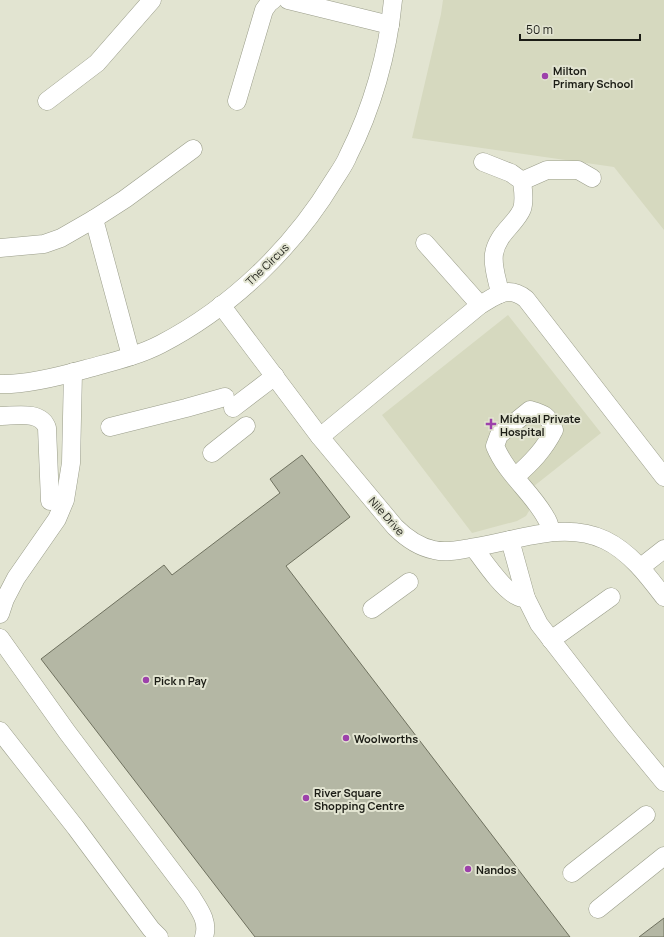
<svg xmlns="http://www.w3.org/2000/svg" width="664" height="937" font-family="Manrope,sans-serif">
<rect width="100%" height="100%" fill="#e2e4d1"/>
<!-- built -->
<g fill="#d6d9bf">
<path d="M443,0H664V230L614,167L412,138L441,14Z"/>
<path d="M508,315L601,433L529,490V511L526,516L517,521L472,533L382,415Z"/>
</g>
<!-- building -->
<g fill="#b4b7a4" stroke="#6f715f">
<path d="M302,455L350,517L286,566L570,937H255L41,659L164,565L172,575L280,493L270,479Z"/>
<path d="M664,918V937H639Z"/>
</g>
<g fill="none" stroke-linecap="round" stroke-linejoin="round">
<defs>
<g id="minor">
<path d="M288,0L390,25"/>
<path d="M47,101L97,63L152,0"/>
<path d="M237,101L264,10L269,3L273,0"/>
<path d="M483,162L511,173L522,181C523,190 525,200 522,209C516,224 497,234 494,254C492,267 498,281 500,294"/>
<path d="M522,181L547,170H578L592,178"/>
<path d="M94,219L131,356"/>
<path d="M425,243L480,305"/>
<path d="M0,248L44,244L61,238L94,219L125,199L193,149"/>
<path d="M221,305L320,437L395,527C406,538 419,547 434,550C446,553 459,550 470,548C514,542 562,520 605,540C630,552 648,576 664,597"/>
<path d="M0,384C26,385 61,376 86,369C111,362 138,356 161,344C232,307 293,248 334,180C339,172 345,164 348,156C372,109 388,53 393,0"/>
<path d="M233,408L275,376"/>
<path d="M0,416C15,416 41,410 47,428L50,501"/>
<path d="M110,427L186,408L225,397"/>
<path d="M320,437L480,305C497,295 508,285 526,299L664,477"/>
<path d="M212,453L246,426"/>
<path d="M515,477C531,463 544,450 554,430C548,415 544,414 530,410L499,435L495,446C507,475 532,492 546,518C549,522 550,528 551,532"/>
<path d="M510,540L526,598L539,624L622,731L664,782"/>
<path d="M474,548C483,560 503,590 517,596C520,598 523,598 526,598"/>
<path d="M641,567L664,549"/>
<path d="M372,609L409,582"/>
<path d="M0,614L5,599L16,578L57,519L65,500L71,463L73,372"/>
<path d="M0,638L67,732L191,896C199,909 209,921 204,937"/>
<path d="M551,640L611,597"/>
<path d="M0,731L76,828L151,929L159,937"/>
<path d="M572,873L646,815"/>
<path d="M598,909L664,856"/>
</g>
</defs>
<!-- minor casing -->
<use href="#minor" stroke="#9a9d8a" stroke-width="19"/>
<!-- minor -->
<use href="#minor" stroke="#fff" stroke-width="18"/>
</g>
<!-- markers -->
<g fill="#9d41ab" stroke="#e2e4d1" stroke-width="1.5">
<circle cx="545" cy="76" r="4"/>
<path d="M489 418h4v4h4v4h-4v4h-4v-4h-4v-4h4z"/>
<circle cx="146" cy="680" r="4"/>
<circle cx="346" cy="738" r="4"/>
<circle cx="306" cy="798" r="4"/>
<circle cx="468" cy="869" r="4"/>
</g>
<g text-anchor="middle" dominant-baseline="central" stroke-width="4" stroke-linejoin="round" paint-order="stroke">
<!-- poi labels -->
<g font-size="11" font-weight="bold" fill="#1b1c15" stroke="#e2e4d1" text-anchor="start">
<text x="553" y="70">Milton<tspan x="553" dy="13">Primary School</tspan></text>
<text x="500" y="418">Midvaal Private<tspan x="500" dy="13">Hospital</tspan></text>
<text x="154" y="680">Pick n Pay</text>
<text x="354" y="738">Woolworths</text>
<text x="314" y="792">River Square<tspan x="314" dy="13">Shopping Centre</tspan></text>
<text x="476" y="869">Nandos</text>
</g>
<!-- street labels -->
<g font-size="11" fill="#1b1c15" stroke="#e2e4d1">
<text transform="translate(267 264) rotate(-44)">The Circus</text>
<text transform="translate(387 516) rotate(48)">Nile Drive</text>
</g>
</g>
<!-- scale -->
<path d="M520 34v6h120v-6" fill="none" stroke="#1b1c15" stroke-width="2"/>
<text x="526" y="34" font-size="12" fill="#1b1c15" stroke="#e2e4d1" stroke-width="3" paint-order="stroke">50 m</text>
</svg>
